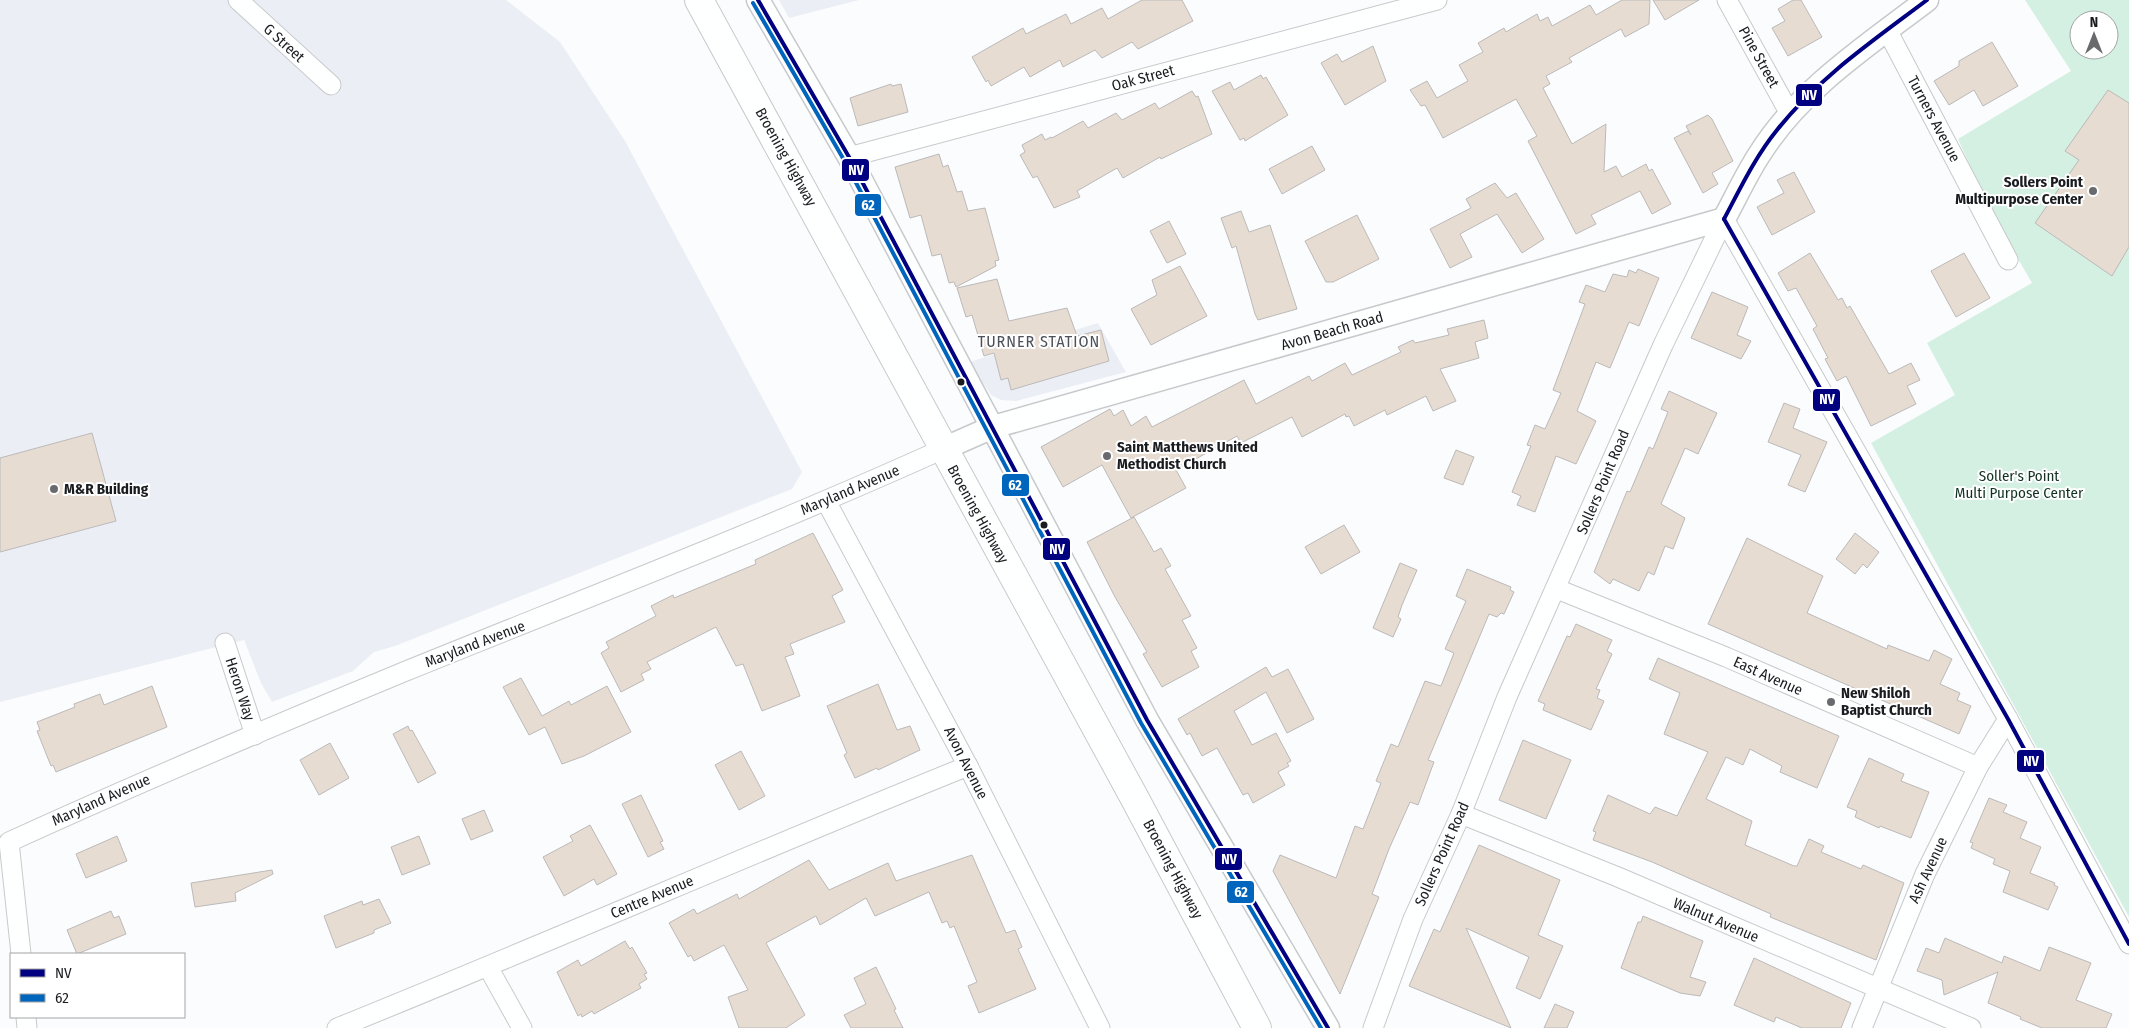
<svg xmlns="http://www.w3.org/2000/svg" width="2129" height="1028" font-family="'Fira Sans Condensed',sans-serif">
<rect width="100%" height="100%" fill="#fbfcfd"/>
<!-- built -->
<g fill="#ebeff5">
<path d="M0,0H506L560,42L625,141L802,472L792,489L395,646L374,652L353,671L272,702L261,683L244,640L0,702Z"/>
<path d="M779,0H859L789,18Z"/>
<path d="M1098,323L1126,372L1016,401L1001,400L991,395L969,362Z"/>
</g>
<!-- green -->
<path fill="#d4f0e2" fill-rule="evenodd" d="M2025,0H2129V917L1871,443L1955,395L1927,343L2032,283L1992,214L1958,139L2071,71ZM2079,20H2109V50H2079Z"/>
<!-- building -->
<g fill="#e7dcd2" stroke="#bbb9b9">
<path d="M1142,0H1182L1193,21L1138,49L1132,42L1102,58L1095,50L1063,67L1060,60L1030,77L1024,67L991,86L988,80L986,82L972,57L1023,28L1026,34L1066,14L1071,24L1102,8L1108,19Z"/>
<path d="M1622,0H1650L1649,24L1625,37L1621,29L1569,58L1572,62L1546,76L1550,84L1543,88L1572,144L1606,124L1604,172L1616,166L1622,177L1646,164L1649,171L1652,169L1671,204L1652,214L1640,191L1591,215L1596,224L1576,234L1528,141L1537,136L1516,99L1443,138L1425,105L1421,106L1410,90L1427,81L1437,98L1468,81L1459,65L1483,52L1478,43L1504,28L1506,32L1537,14L1540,21L1548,17L1552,26L1590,5L1596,15Z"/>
<path d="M1653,0H1699L1665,20Z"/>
<path d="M1793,0H1801L1822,37L1788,56L1772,28L1785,21L1778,9Z"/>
<path d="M1992,42L2018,86L1983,106L1974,90L1949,105L1934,81L1959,66V61Z"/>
<path d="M1373,46L1386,81L1345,105L1321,63L1337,54L1342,62Z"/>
<path d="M1261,75L1263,79L1266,77L1288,115L1245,141L1244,138L1240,140L1212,91L1230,82L1234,90Z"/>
<path d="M891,84L892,86L901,84L908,112L858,126L850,98Z"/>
<path d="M2108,90L2129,103V247L2112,276L2035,223L2079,160L2065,151Z"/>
<path d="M1192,91L1196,97L1198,96L1212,134L1161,159L1160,157L1123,178L1117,168L1077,191L1080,197L1054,208L1037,176L1033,178L1020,155L1025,152L1022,145L1042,134L1045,140L1051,137L1052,138L1083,121L1088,128L1116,113L1122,120L1155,103L1159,109Z"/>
<path d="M1708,115L1712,119L1733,161L1712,173L1718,184L1703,193L1674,138L1688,131L1691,135L1686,126Z"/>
<path d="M1312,146L1325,170L1282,194L1269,169Z"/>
<path d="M939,154L943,167L948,165L957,192L962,191L968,211L985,208L999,260L995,261L996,266L956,287L954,282L949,283L941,254L932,256L921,215L910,218L895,167Z"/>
<path d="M1794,172L1815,212L1772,235L1757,207L1784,193L1777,180Z"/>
<path d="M1495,183L1507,198L1516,193L1544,239L1522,253L1497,214L1460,234L1472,257L1450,268L1430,229L1471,208L1466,199Z"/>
<path d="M1241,211L1249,232L1270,225L1297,309L1258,320L1255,314L1236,246L1232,248L1221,218Z"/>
<path d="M1357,215L1379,259L1333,282H1326L1305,241Z"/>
<path d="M1169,221L1186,254L1167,263L1150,231Z"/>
<path d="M1810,253L1838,300L1842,298L1847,308L1850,306L1889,374L1911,363L1920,380L1907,386L1916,404L1871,426L1846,376L1837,381L1825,359L1828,358L1813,329L1817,326L1796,288L1788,291L1778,273Z"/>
<path d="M1964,253L1990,298L1956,317L1931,271Z"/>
<path d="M1180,266L1207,316L1151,345L1131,309L1157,295L1152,280Z"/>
<path d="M1638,269L1659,278L1639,326L1629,322L1610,368L1596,362L1577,411L1596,421L1576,464L1556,456L1535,512L1517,505L1521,496L1512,492L1531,446L1527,445L1535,425L1545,429L1561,393L1553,390L1585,304L1579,302L1586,285L1605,292L1613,274L1627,277L1629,270L1636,273Z"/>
<path d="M997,279L1009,321L1067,308L1077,336L1101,330L1109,361L1011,390L1008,378L1001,380L994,353L984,356L972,315L966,317L957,288Z"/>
<path d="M1712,292L1748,307L1737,335L1751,341L1741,359L1691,338Z"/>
<path d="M1484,320L1488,338L1475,342L1479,358L1440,369L1456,401L1433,411L1426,396L1387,415L1385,410L1354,426L1349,416L1346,417L1345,414L1302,437L1292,417L1241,443L1237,436L1176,470L1186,488L1131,518L1102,465L1063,487L1041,447L1110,409L1114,416L1123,410L1131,426L1146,416L1152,427L1244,380L1256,404L1309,376L1312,381L1345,363L1352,375L1401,352L1398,347L1413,340L1415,343L1449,335L1447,329Z"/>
<path d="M1669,391L1717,413L1698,454L1685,448L1661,504L1685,518L1673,549L1665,546L1654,575L1648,572L1639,591L1613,579L1610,584L1594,572L1627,491L1630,492L1649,447L1653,449L1668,412L1661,409Z"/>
<path d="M1784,403L1800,409L1793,428L1827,442L1805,492L1788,485L1801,455L1768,442Z"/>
<path d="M92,433L116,521L0,552V458Z"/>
<path d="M1456,450L1474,457L1463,485L1444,478Z"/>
<path d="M1134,517L1154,552L1161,548L1171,566L1165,569L1191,616L1182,620L1197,648L1191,651L1199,667L1162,687L1143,654L1147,652L1115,597L1087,542Z"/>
<path d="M1344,525L1360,552L1321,574L1305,547Z"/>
<path d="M813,533L843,590L832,596L845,622L790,644L794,654L785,657L800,696L762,711L743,664L736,666L716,627L647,662L651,669L641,674L644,680L621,692L601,653L609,648L606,642L656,616L651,606L673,595L674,598L756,564L755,560Z"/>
<path d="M1855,533L1879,552L1867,568L1863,564L1855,574L1836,559Z"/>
<path d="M1747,538L1823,576L1807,613L1887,649L1888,645L1929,661L1934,650L1952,659L1940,684L1960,693L1957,700L1971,706L1959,734L1708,624Z"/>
<path d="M1400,563L1417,570L1402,605L1398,617L1401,619L1393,637L1373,628Z"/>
<path d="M1467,569L1511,587L1510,590L1514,592L1504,614L1501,613L1497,617L1489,614L1428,760L1434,762L1418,805L1410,802L1389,849L1372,894L1379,897L1340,994L1273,871L1280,855L1336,878L1355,826L1363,829L1381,783L1376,781L1391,744L1398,747L1425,681L1441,686L1454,653L1445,649L1466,601L1456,596Z"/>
<path d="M1576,624L1612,640L1607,651L1612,654L1596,689L1600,690L1597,698L1604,701L1591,730L1543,710L1545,704L1538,701L1567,636L1570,637Z"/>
<path d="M1658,658L1839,736L1817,788L1780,772L1782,766L1750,749L1743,765L1726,757L1706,799L1752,821L1745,845L1794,866H1797L1809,839L1824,846L1821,852L1861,869L1863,865L1904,883L1876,960L1770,917L1771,914L1652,862L1593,840L1596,832L1593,831L1608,795L1650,814L1655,807L1677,816L1708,752L1664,734L1680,693L1649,679Z"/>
<path d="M1266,667L1272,677L1288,669L1314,719L1287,733L1266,692L1234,711L1252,745L1276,733L1291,761L1287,763L1289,766L1278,772L1285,785L1253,803L1248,793L1243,795L1217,748L1202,756L1190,733L1187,735L1178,719Z"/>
<path d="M521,678L542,716L569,701L571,705L607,686L631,732L584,756L562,764L545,727L529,735L503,687Z"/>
<path d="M878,684L897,730L910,726L920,750L878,770L877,768L855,778L844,755L847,753L827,706Z"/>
<path d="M152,686L167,727L56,772L53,765L51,766L37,731L40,730L37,722L75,707L74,704L100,694L104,705Z"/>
<path d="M408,726L410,731L412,730L436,773L418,783L393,734Z"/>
<path d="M1523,740L1571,760L1546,819L1499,800Z"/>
<path d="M330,743L349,778L319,795L300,760Z"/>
<path d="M741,751L765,796L739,810L715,765Z"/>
<path d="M1869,758L1904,774L1901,781L1929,792L1911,838L1880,826L1879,828L1855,817L1857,811L1847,807Z"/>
<path d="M641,795L663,841L660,842L664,849L648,857L622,804Z"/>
<path d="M1989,798L2007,805L2003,812L2027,822L2020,838L2041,847L2030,873L2055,883L2054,885L2058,887L2048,910L2003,892L2010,871L1993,864L1995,859L1971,848L1973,843L1970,842Z"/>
<path d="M484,810L493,831L471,840L462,819Z"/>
<path d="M590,825L617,874L597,885L594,879L564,896L543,857L573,841L570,836Z"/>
<path d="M117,836L127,861L86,878L76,854Z"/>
<path d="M419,836L430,864L402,875L391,847Z"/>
<path d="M1479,845L1560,880L1538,935L1563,946L1540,999L1516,988L1529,957L1466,928L1511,1028L1409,986L1434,929L1440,932Z"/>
<path d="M972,855L1006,933L1015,930L1022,947L1018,949L1036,989L979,1013L968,986L977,982L954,926L950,928L947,921L942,923L929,892L875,916L866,898L820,925L816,916L766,943L805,1015L786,1028H739L728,997L748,990L724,945L694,961L691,955L688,957L669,923L694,909L697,914L737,894L739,899L809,860L829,890L888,863L896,881Z"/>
<path d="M272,870L273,874L235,893L236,901L195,907L191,883Z"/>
<path d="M379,899L391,923L374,930V933L336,948L324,916L362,901L363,905Z"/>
<path d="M111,911L114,918L119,916L126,934L77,954L67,930Z"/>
<path d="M1643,916L1703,941L1690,977L1706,982L1700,996L1680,993L1621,968L1638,922H1641Z"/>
<path d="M1945,938L2002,963L2004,956L2040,971L2049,947L2091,963L2076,1000L2112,1014L2106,1028H2042L2020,1019L2021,1017L1988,1003L1998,972L1944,995L1942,980L1917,971L1926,948L1939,953Z"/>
<path d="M625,941L630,949L632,947L647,973L644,974L647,979L639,984L641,988L594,1014L592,1011L582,1017L581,1014L578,1016L557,972L578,960L581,966Z"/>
<path d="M1754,958L1851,1003L1841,1028H1802L1776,1017L1774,1022L1734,1005Z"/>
<path d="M876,967L896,1009L894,1010L903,1028H851L844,1015L866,1004L854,978Z"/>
<path d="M1555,1004L1574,1012L1567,1028H1544Z"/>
</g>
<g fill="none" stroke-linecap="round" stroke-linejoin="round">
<defs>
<g id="minor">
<path d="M238,0L331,85"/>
<path d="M1727,0L1790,114"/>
<path d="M1887,30L2008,260"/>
<path d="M849,157L1437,0"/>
<path d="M1724,219L2008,719L2129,944"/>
<path d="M826,501L968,766L1100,1028"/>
<path d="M1557,589L1726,657L1978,767"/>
<path d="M225,643L255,735"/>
<path d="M1461,814L1618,877L1971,1028"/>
<path d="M21,954L9,842C140,782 273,726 406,671C586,598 766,529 943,449"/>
<path d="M488,967L522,1028"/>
<path d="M26,1017L27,1028"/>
<path d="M337,1028C548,943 757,851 968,766"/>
<path d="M1373,1028L1413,919L1461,814L1507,697L1663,345L1724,219"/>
<path d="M1862,1028L1925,874L1978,767L2008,719"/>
</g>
<g id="tertiary">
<path d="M758,0L849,157L1147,720L1328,1028"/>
<path d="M943,449L993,427L1724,219C1736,197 1746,175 1759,155C1800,89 1867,46 1927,0"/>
</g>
<path id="primary" d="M699,0L1134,797L1257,1028"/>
</defs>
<!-- minor casing -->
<use href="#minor" stroke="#c8c9cc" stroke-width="21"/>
<!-- tertiary casing -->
<use href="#tertiary" stroke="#c8c9cc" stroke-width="25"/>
<!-- primary casing -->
<use href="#primary" stroke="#c8c9cc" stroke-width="30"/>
<!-- minor -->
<use href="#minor" stroke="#feffff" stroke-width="19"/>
<!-- tertiary -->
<use href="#tertiary" stroke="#feffff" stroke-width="22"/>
<!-- primary -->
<use href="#primary" stroke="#feffff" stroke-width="28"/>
<defs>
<g id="bus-1">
<path d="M758,0L849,157L1147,720L1328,1028"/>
<path d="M1724,219L2008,719L2129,944"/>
<path d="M1724,219C1740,189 1755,157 1777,130C1818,78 1874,40 1927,0"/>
</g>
<path id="bus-2" d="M753,3L844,160L1141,723L1321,1028"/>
</defs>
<!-- bus-1 casing -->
<use href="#bus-1" stroke="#fff" stroke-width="8"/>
<!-- bus-2 casing -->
<use href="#bus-2" stroke="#fff" stroke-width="8"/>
<!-- bus-1 -->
<use href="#bus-1" stroke="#000080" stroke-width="4"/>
<!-- bus-2 -->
<use href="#bus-2" stroke="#0065bd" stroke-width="4"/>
</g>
<!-- markers -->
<g fill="#696a6d" stroke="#fff" stroke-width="2">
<circle cx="2093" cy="191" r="5"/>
<circle cx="1107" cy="456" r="5"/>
<circle cx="54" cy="489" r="5"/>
<circle cx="1831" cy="702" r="5"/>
</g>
<g fill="#1a1c20" stroke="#fff" stroke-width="2">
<circle cx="961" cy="382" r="4.5"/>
<circle cx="1044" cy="525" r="4.5"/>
</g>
<g text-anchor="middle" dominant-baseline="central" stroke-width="4" stroke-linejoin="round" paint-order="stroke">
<!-- street labels -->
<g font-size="15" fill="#1a1c20" stroke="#fff">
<text transform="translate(284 43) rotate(42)">G Street</text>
<text transform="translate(1759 57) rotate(61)">Pine Street</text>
<text transform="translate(1143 78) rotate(-15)">Oak Street</text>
<text transform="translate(1934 119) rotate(62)">Turners Avenue</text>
<text transform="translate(786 157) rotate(61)">Broening Highway</text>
<text transform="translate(1332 331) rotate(-16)">Avon Beach Road</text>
<text transform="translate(1603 482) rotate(-67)">Sollers Point Road</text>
<text transform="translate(850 490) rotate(-23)">Maryland Avenue</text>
<text transform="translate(978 514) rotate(61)">Broening Highway</text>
<text transform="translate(475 644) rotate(-21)">Maryland Avenue</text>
<text transform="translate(1768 676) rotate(24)">East Avenue</text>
<text transform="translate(240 689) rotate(72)">Heron Way</text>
<text transform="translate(966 763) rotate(63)">Avon Avenue</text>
<text transform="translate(101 800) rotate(-24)">Maryland Avenue</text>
<text transform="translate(1442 854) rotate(-66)">Sollers Point Road</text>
<text transform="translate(1173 869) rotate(62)">Broening Highway</text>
<text transform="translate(1928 870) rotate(-65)">Ash Avenue</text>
<text transform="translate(652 897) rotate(-23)">Centre Avenue</text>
<text transform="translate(1716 920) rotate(23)">Walnut Avenue</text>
</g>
<!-- poi labels -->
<g font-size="15" font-weight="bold" fill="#1a1c20" stroke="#fff" text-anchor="start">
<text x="2083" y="182" text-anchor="end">Sollers Point<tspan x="2083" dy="17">Multipurpose Center</tspan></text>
<text x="1117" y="447">Saint Matthews United<tspan x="1117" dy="17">Methodist Church</tspan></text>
<text x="64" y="489">M&amp;R Building</text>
<text x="1841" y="693">New Shiloh<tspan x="1841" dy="17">Baptist Church</tspan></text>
</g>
<!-- park labels -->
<g font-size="15" fill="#103323" stroke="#fff">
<text x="2019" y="476">Soller's Point<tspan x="2019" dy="17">Multi Purpose Center</tspan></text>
</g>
<!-- neighbourhood labels -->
<g font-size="16" letter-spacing="1" fill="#4c515a" stroke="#fff">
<text x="1039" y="341">TURNER STATION</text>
</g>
</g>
<g stroke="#fff" stroke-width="2">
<rect x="1795" y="83" width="28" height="24" rx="5" fill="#000080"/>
<rect x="841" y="158" width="29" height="24" rx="5" fill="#000080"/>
<rect x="854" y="193" width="28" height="24" rx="5" fill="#0065bd"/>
<rect x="1812" y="388" width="29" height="24" rx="5" fill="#000080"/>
<rect x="1001" y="473" width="29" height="24" rx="5" fill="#0065bd"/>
<rect x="1042" y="537" width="29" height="24" rx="5" fill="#000080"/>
<rect x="2016" y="749" width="29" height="24" rx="5" fill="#000080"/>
<rect x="1214" y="847" width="29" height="24" rx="5" fill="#000080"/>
<rect x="1226" y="880" width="29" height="24" rx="5" fill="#0065bd"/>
</g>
<g font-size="14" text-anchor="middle" font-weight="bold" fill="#fff">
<text x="1809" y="100">NV</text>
<text x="856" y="175">NV</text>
<text x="868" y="210">62</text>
<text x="1827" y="404">NV</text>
<text x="1015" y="490">62</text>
<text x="1057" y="554">NV</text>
<text x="2031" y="766">NV</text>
<text x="1229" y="864">NV</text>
<text x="1241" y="897">62</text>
</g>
<!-- legend -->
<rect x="10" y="953" width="175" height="65" fill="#ffffff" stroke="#a3a4a6"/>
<rect x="20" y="969" width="25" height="8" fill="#000080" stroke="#a3a4a6"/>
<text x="55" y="978" font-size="15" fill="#1a1c20">NV</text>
<rect x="20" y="994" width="25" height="8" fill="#0065bd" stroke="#a3a4a6"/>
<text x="55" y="1003" font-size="15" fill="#1a1c20">62</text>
<!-- north arrow -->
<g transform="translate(2094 35)"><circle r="24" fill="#ffffff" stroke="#a3a4a6"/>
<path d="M0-4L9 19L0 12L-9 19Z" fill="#696a6d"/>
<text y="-8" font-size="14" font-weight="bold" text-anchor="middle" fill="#1a1c20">N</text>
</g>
</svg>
